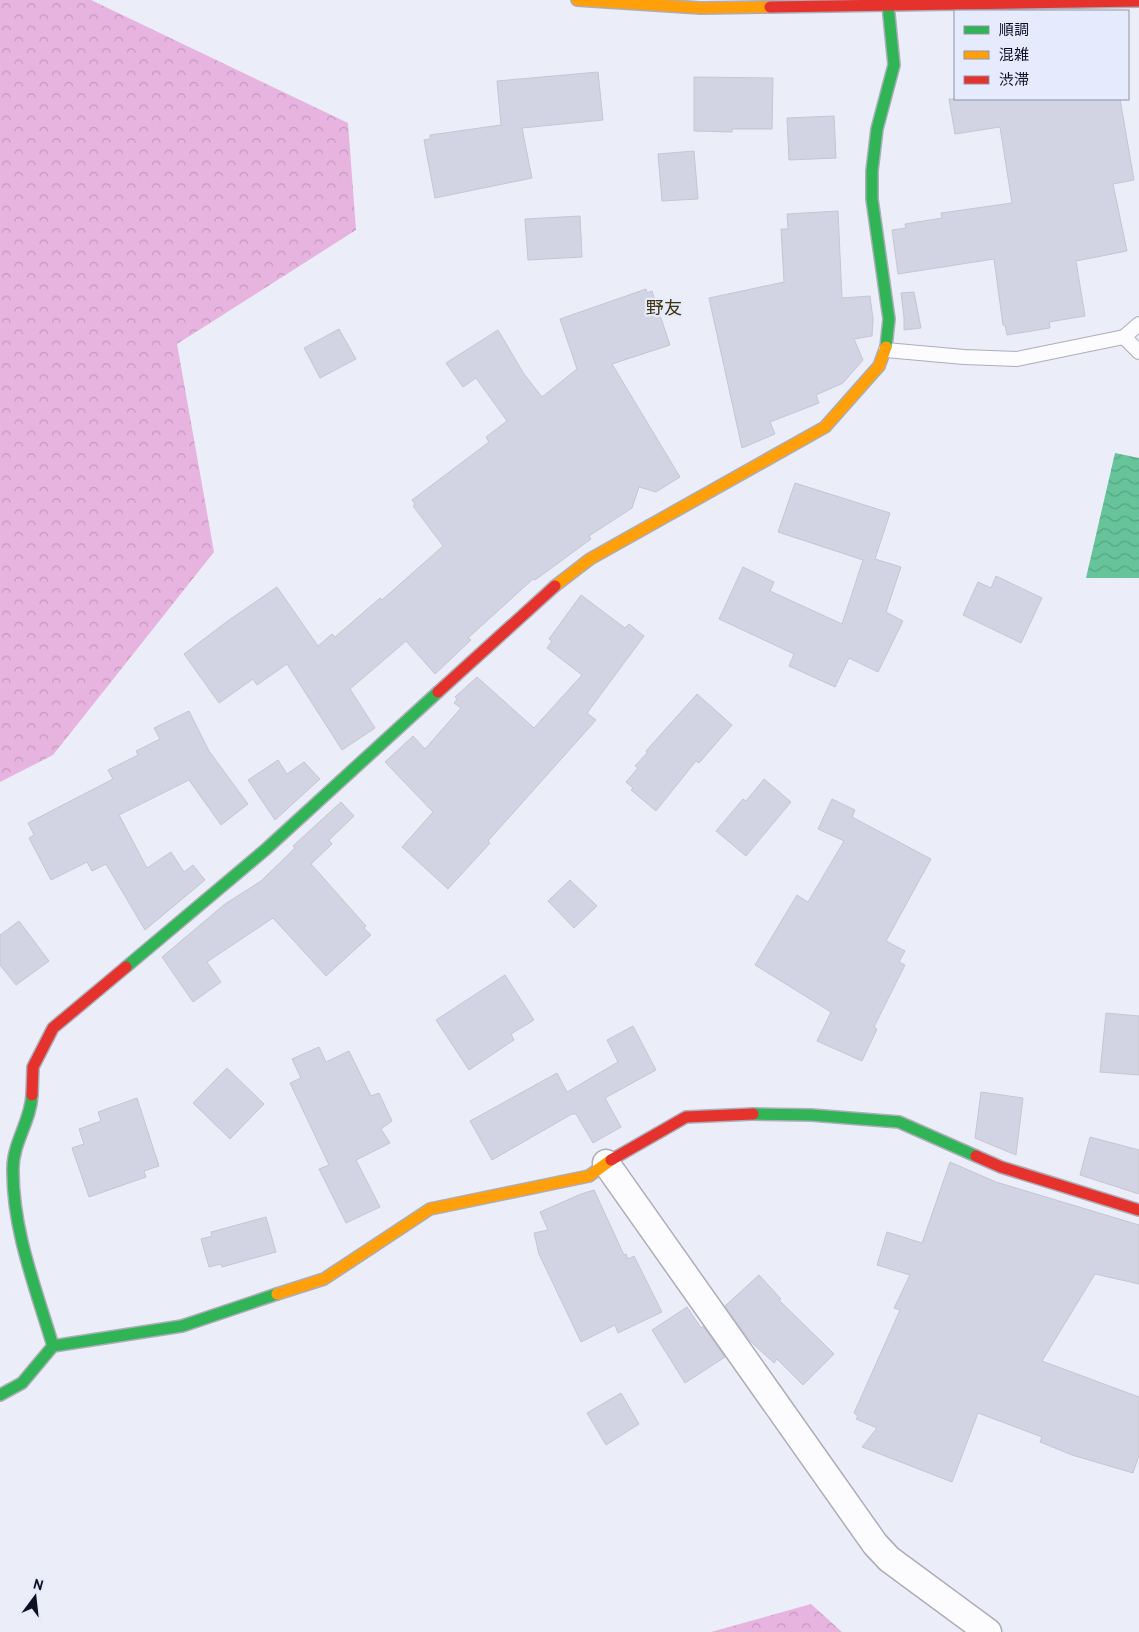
<svg xmlns="http://www.w3.org/2000/svg" width="1139" height="1632" font-family="Overpass,'Noto Sans JP',sans-serif">
<defs>
<pattern id="forest-crowns" width="20" height="18" patternUnits="userSpaceOnUse" patternTransform="scale(1.25)"><rect width="20" height="18" fill="#e7b3df"/><path d="M2 6a3 3 0 1 1 6 0M12 15a3 3 0 1 1 6 0" fill="none" stroke="#c599bf"/></pattern>
<pattern id="water-waves" width="16" height="10" patternUnits="userSpaceOnUse" patternTransform="scale(1.25)"><rect width="16" height="10" fill="#66c39a"/><path d="M0 5q4-4 8 0t8 0" fill="none" stroke="#57a684"/></pattern>
</defs>
<rect width="100%" height="100%" fill="#ebeef8"/>
<!-- forest -->
<g fill="url(#forest-crowns)">
<path d="M0,0H91L348,123L356,230L177,344L214,552L53,755L0,782Z"/>
<path d="M811,1604L842,1632H711Z"/>
</g>
<!-- water -->
<path fill="url(#water-waves)" d="M1115,453L1139,458V578H1086Z"/>
<!-- building -->
<g fill="#d2d4e3" stroke="#c4c6d3">
<path d="M598,72L603,120L522,128L532,178L435,198L424,140L430,139V135L501,125L497,81Z"/>
<path d="M694,77L773,78L772,129H732V132L694,131Z"/>
<path d="M949,99H1120L1134,180L1113,184L1127,251L1076,261L1085,316L1049,322L1050,328L1007,335L1005,325H1003L994,259L898,274L892,230L906,228L905,224L942,218L941,213L1012,203L1000,127L955,134Z"/>
<path d="M834,116L836,158L789,160L787,118Z"/>
<path d="M694,151L698,199L662,201L658,154Z"/>
<path d="M838,211L842,298L870,296L873,319L872,336L854,339L863,360L843,383L816,395L819,403L770,422L775,434L742,448L709,298L784,282L781,229H788L787,214Z"/>
<path d="M580,216L582,257L528,260L525,219Z"/>
<path d="M646,289L647,293L652,291L670,345L612,364L680,477L656,492L639,487L632,508L589,536L591,539L535,580L533,579L468,638L471,640L435,674L406,641L350,689L375,728L342,750L287,664L257,685L253,679L219,703L184,654L229,620L277,587L318,646L332,634L335,637L380,598L382,600L443,546L413,506L415,504L412,500L489,442L486,437L507,421L476,378L463,387L446,363L498,330L524,374L542,397L577,369L560,319Z"/>
<path d="M914,292L921,328L904,330V317L901,293Z"/>
<path d="M339,329L356,359L320,378L304,348Z"/>
<path d="M795,483L890,513L875,559L901,567L886,612L903,621L878,672L849,658L835,687L789,666L794,654L719,619L743,567L774,582L770,591L842,624L863,560L778,532Z"/>
<path d="M996,576L1042,598L1021,643L963,615L978,582L991,588Z"/>
<path d="M581,595L625,628L629,624L644,636L587,713L596,720L488,841L490,843L448,889L402,847L433,812L385,762L413,736L425,749L461,708L454,703L457,699L455,697L477,677L534,728L582,675L547,648L552,641L549,639Z"/>
<path d="M697,694L732,725L699,763L696,761L656,811L631,790L633,788L626,782L638,768L635,766L647,753L646,751Z"/>
<path d="M189,711L209,751L248,804L221,825L189,780L119,815L147,868L171,852L184,872L193,865L205,880L145,930L106,864L92,871L87,862L51,880L29,838L34,835L28,823L113,779L108,770L138,755L136,751L160,739L154,728Z"/>
<path d="M278,760L287,774L304,762L320,779L275,820L248,780Z"/>
<path d="M764,779L791,802L746,856L716,831L743,799L746,801Z"/>
<path d="M832,799L855,810L852,817L931,859L886,941L905,951L899,962L905,965L874,1027L877,1029L862,1061L817,1041L831,1012L755,965L797,895L808,902L844,841L818,829Z"/>
<path d="M341,802L354,816L329,840L332,844L311,864L366,926L364,928L371,935L326,976L273,918L207,962L221,982L193,1002L162,957L225,904L261,881L295,848L293,846Z"/>
<path d="M570,880L597,906L574,928L548,901Z"/>
<path d="M19,921L49,961L16,985L0,965V935Z"/>
<path d="M505,975L534,1020L511,1034L514,1040L469,1070L436,1020Z"/>
<path d="M1106,1013L1139,1016V1075L1100,1072Z"/>
<path d="M633,1026L656,1070L605,1098L621,1127L593,1143L576,1114H572L492,1160L470,1121L557,1073L567,1092L618,1062L607,1040Z"/>
<path d="M319,1047L326,1062L349,1051L371,1096L379,1093L392,1121L381,1129L390,1143L356,1160L380,1207L346,1223L319,1169L329,1165L290,1083L301,1078L292,1059Z"/>
<path d="M227,1068L264,1104L230,1139L193,1103Z"/>
<path d="M981,1092L1023,1098L1016,1155L975,1138Z"/>
<path d="M137,1098L159,1166L144,1171L146,1177L89,1197L72,1148L84,1144L79,1129L101,1121L98,1112Z"/>
<path d="M1090,1137L1139,1150V1194L1080,1175Z"/>
<path d="M950,1162L996,1182L1139,1225V1284L1095,1274L1042,1361L1139,1397V1455L1133,1473L1072,1455L1040,1442L1042,1437L978,1413L952,1482L862,1447L877,1428L856,1419L858,1416L854,1413L900,1310L894,1308L910,1275L877,1265L887,1232L922,1243Z"/>
<path d="M594,1190L624,1255L626,1254L628,1259L634,1256L662,1312L618,1333L615,1325L581,1342L539,1254L534,1233L548,1230L540,1212L581,1194Z"/>
<path d="M266,1217L276,1252L222,1267L221,1264L209,1267L201,1239L212,1236L211,1232Z"/>
<path d="M759,1275L781,1299L779,1300L834,1354L803,1385L777,1359L774,1363L750,1341L725,1306Z"/>
<path d="M687,1307L701,1328L703,1326L725,1357L685,1383L652,1330Z"/>
<path d="M621,1393L639,1424L606,1445L587,1413Z"/>
</g>
<g fill="none" stroke-linecap="round" stroke-linejoin="round">
<defs>
<g id="lane">
<path d="M1124,337L1139,352"/>
<path d="M886,350L964,357L1017,359L1124,337L1139,324"/>
</g>
<path id="street" d="M606,1163L875,1544L889,1559L988,1632"/>
<g id="fast">
<path d="M886,347L889,319L872,199V171L877,129L894,65L888,5"/>
<path d="M126,967L265,850L438,692"/>
<path d="M32,1095C31,1120 13,1143 13,1168C12,1229 36,1289 53,1346"/>
<path d="M753,1114L811,1115L899,1122L976,1156"/>
<path d="M0,1395L22,1383L53,1346L182,1326L277,1294"/>
</g>
<g id="slow">
<path d="M577,0L701,8L770,7"/>
<path d="M555,586L590,559L825,427L879,366L886,347"/>
<path d="M277,1294L324,1279L430,1209L589,1176L611,1160"/>
</g>
<g id="jam">
<path d="M770,7L1139,1"/>
<path d="M438,692L555,586"/>
<path d="M32,1095L33,1067L53,1028L126,967"/>
<path d="M976,1156L1001,1167L1139,1210"/>
<path d="M611,1160L686,1117L753,1114"/>
</g>
</defs>
<!-- lane casing -->
<use href="#lane" stroke="#abadb9" stroke-width="16"/>
<!-- street casing -->
<use href="#street" stroke="#abadb9" stroke-width="29"/>
<!-- fast casing -->
<use href="#fast" stroke="#abadb9" stroke-width="14"/>
<!-- slow casing -->
<use href="#slow" stroke="#abadb9" stroke-width="14"/>
<!-- jam casing -->
<use href="#jam" stroke="#abadb9" stroke-width="14"/>
<!-- lane -->
<use href="#lane" stroke="#fcfcfe" stroke-width="14"/>
<!-- street -->
<use href="#street" stroke="#fcfcfe" stroke-width="26"/>
<!-- fast -->
<use href="#fast" stroke="#30b455" stroke-width="11"/>
<!-- slow -->
<use href="#slow" stroke="#ff9f0a" stroke-width="11"/>
<!-- jam -->
<use href="#jam" stroke="#e5322d" stroke-width="11"/>
</g>
<g text-anchor="middle" dominant-baseline="central" stroke-width="4.5" stroke-linejoin="round" paint-order="stroke">
<!-- quarter labels -->
<g font-size="18" fill="#3d3409" stroke="#e6eafd">
<text x="664" y="309">野友</text>
</g>
</g>
<!-- legend -->
<rect x="954" y="10" width="175" height="90" fill="#e6eafd" stroke="#9093a4"/>
<rect x="964" y="26" width="25" height="8" fill="#30b455" stroke="#9093a4"/>
<text x="999" y="35" font-size="15" fill="#0e101f">順調</text>
<rect x="964" y="51" width="25" height="8" fill="#ff9f0a" stroke="#9093a4"/>
<text x="999" y="60" font-size="15" fill="#0e101f">混雑</text>
<rect x="964" y="76" width="25" height="8" fill="#e5322d" stroke="#9093a4"/>
<text x="999" y="85" font-size="15" fill="#0e101f">渋滞</text>
<!-- north arrow -->
<g transform="translate(35 1597) rotate(15)" stroke="#e6eafd" stroke-width="4" paint-order="stroke">
<path d="M0-4L9 19L0 12L-9 19Z" fill="#0e101f"/>
<text y="-8" font-size="14" font-weight="bold" text-anchor="middle" fill="#0e101f">N</text>
</g>
</svg>
